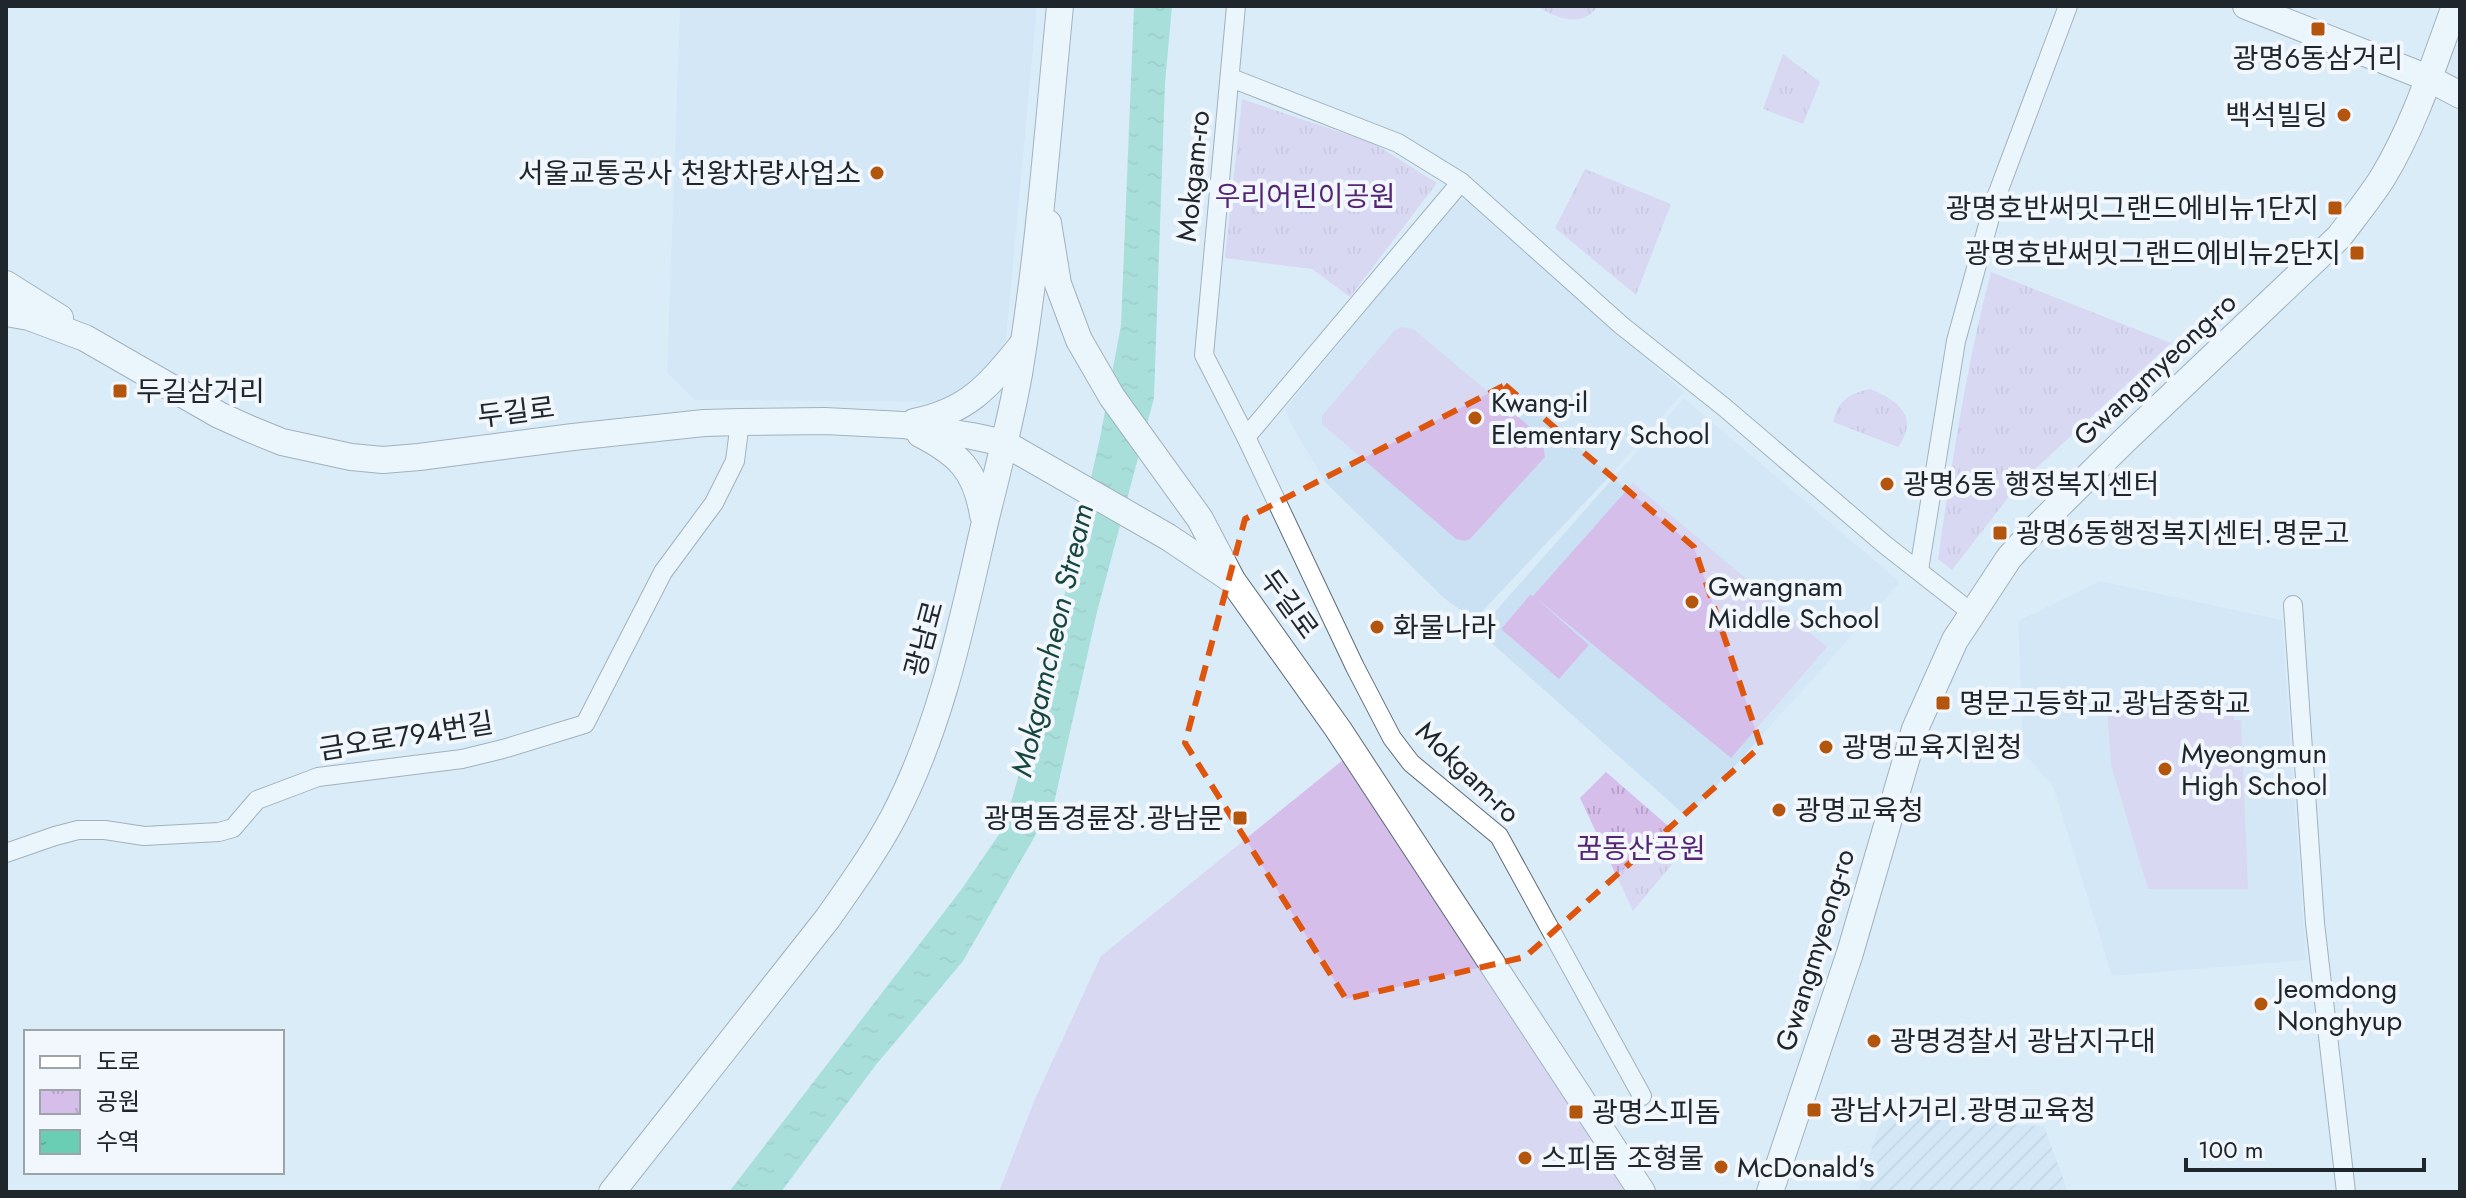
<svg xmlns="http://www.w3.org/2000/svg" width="2466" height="1198" font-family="Jost,'Noto Sans KR',sans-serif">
<defs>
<pattern id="industrial-furrows" width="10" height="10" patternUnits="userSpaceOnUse" patternTransform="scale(2)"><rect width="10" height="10" fill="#cae1f4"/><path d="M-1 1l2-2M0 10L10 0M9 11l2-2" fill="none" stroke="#adc1d1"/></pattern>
<pattern id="park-tufts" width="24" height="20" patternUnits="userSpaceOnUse" patternTransform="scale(2)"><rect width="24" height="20" fill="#d6beeb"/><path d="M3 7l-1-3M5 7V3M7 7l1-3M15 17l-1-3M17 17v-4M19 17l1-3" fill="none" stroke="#b7a3ca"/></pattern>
<pattern id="water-ripples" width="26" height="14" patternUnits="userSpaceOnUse" patternTransform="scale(2)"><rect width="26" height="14" fill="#6aceb5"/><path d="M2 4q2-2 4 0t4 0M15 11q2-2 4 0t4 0" fill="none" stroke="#5cb19c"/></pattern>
</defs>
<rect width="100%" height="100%" fill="#dbecf9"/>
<!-- built -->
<g fill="#cae1f4">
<path d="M680,6H1037L1006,340L995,362L972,390L935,402L695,400L667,373Z"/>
<path d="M1467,200L1684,392L1609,477L1474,620L1444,598L1326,483L1293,428L1285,409L1455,201Z"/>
<path d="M1684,398L1900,582L1688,818L1487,639L1485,623Z"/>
<path d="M2100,581L2282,620L2306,960L2112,976L2053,786L2023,752L2018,621Z"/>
</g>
<!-- industrial -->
<path fill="url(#industrial-furrows)" d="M1889,1094L1957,1118L1992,1123L2044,1126L2068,1192H1858Z"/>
<!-- park -->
<g fill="url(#park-tufts)">
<path d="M1537,6H1598C1582,29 1556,18 1537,6Z"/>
<path d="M1783,54L1820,82L1803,124L1763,109Z"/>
<path d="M1242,99L1373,143L1437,183L1350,297L1312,269L1225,258Z"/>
<path d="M1585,169L1671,204L1636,295L1555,228Z"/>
<path d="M1991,272L2171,343L2018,485L1952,570L1938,559C1952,463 1966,366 1991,272Z"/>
<path d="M1870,389C1898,400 1920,417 1898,447L1833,422C1837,401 1850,393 1870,389Z"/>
<path d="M1606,772L1689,844L1633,911L1580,798Z"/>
</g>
<!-- pitch -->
<g fill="#d6beeb">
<path d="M1401,327L1413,329L1542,437L1545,457L1470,539L1465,541L1456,539L1322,424V416L1394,331Z"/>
<path d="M1633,483L1827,647L1731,758L1536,598L1589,645L1559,679L1501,629L1530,595L1533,596Z"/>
<path d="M2234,707V720H2241L2248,889H2148L2111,765L2107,708Z"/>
<path d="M1343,760L1625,1192H999L1034,1101L1101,956Z"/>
</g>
<!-- water -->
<path fill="url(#water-ripples)" d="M1134,6H1172L1165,83L1154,398L1097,612L1054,803L963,961L875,1066L781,1192H729L961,890L1004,827L1044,686L1100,438L1121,325Z"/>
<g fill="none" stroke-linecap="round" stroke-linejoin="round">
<defs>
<g id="street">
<path d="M1236,6L1204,355L1246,437L1355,667L1392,738L1411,763L1499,836L1642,1096"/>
<path d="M1231,78L1398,143L1461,182L1621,325L1724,407L1884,544L1972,613"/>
<path d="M1246,437L1461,182"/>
<path d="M1919,570L1956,341L1994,203L2068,6"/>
<path d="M2293,605L2315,923L2346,1192"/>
<path d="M6,853L55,836L78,830H105L144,836L219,832L233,828L257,800L318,777L462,759L503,749L585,724L663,572L714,503L735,461L740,422"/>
</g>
<g id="secondary">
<path d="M2246,6L2428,78L2460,95"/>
<path d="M1048,223L1058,284L1079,340L1112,397L1200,519L1231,578"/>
<path d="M6,284L60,318"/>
<path d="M6,313L29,317L85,338L219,415L250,429L282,442L351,457L383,460L419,457L573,437L704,423L740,422L825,421L903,425L972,436L1004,443L1168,537L1232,580L1338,729L1642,1192"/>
<path d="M914,422C969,411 988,386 1022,345"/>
<path d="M920,434C959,454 976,471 983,515"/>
<path d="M612,1192L828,918C851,885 875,852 894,816C942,724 962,622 985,522C997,473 1010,424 1019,374C1039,252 1048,129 1060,6"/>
<path d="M1770,1192L1850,953L1915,729L1955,640L2009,558L2037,527L2123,442L2339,237C2354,217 2370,198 2383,177C2415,124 2434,63 2455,6"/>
</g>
</defs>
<!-- street casing -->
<use href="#street" stroke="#5c6a76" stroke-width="20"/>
<!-- secondary casing -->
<use href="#secondary" stroke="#5c6a76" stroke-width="28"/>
<!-- street -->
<use href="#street" stroke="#fff" stroke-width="18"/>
<!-- secondary -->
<use href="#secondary" stroke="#fff" stroke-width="26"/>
</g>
<!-- marked area -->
<path d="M0 0H2466V1198H0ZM1505,385L1694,547L1761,746L1525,957L1346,999L1185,743L1245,519Z" fill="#dbecf9" fill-opacity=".55" fill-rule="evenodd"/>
<path fill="none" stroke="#de560e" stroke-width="6" stroke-dasharray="16 10" stroke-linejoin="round" d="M1505,385L1694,547L1761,746L1525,957L1346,999L1185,743L1245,519Z"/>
<!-- markers -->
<g fill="#b4550e" stroke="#f1f7fd" stroke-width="3">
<rect x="2310" y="21" width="16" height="16" rx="4"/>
<circle cx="2344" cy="115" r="8"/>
<circle cx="877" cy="173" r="8"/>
<rect x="2327" y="200" width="16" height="16" rx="4"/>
<rect x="2349" y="245" width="16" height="16" rx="4"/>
<rect x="112" y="383" width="16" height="16" rx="4"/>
<circle cx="1475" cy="418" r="8"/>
<circle cx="1887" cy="484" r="8"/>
<rect x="1992" y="525" width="16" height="16" rx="4"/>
<circle cx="1692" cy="602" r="8"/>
<circle cx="1377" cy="627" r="8"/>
<rect x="1935" y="695" width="16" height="16" rx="4"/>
<circle cx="1826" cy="747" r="8"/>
<circle cx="2165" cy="769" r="8"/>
<circle cx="1779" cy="810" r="8"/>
<rect x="1232" y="810" width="16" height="16" rx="4"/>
<circle cx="2261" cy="1004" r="8"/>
<circle cx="1874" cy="1041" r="8"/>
<rect x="1806" y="1102" width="16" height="16" rx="4"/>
<rect x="1568" y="1104" width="16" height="16" rx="4"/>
<circle cx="1525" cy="1158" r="8"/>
<circle cx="1721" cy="1167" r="8"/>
</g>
<g text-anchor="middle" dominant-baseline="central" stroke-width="8" stroke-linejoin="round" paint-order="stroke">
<!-- poi labels -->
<g font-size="28" fill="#20272c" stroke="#f1f7fd" text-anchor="start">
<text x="2318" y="58" text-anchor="middle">광명6동삼거리</text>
<text x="2328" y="115" text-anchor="end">백석빌딩</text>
<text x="861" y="173" text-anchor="end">서울교통공사 천왕차량사업소</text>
<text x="2319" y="208" text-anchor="end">광명호반써밋그랜드에비뉴1단지</text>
<text x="2341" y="253" text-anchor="end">광명호반써밋그랜드에비뉴2단지</text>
<text x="136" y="391">두길삼거리</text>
<text x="1491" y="402">Kwang-il<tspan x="1491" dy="32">Elementary School</tspan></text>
<text x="1903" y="484">광명6동 행정복지센터</text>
<text x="2016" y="533">광명6동행정복지센터.명문고</text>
<text x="1708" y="586">Gwangnam<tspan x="1708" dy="32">Middle School</tspan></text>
<text x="1393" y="627">화물나라</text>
<text x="1959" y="703">명문고등학교.광남중학교</text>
<text x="1842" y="747">광명교육지원청</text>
<text x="2181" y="753">Myeongmun<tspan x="2181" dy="32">High School</tspan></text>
<text x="1795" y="810">광명교육청</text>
<text x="1224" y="818" text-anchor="end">광명돔경륜장.광남문</text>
<text x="2277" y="988">Jeomdong<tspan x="2277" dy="32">Nonghyup</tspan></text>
<text x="1890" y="1041">광명경찰서 광남지구대</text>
<text x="1830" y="1110">광남사거리.광명교육청</text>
<text x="1592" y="1112">광명스피돔</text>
<text x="1541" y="1158">스피돔 조형물</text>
<text x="1737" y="1167">McDonald's</text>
</g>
<!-- street labels -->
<g font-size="28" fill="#20272c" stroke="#f1f7fd">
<text transform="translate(1193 176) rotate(-84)">Mokgam-ro</text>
<text transform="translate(2155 369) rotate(-43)">Gwangmyeong-ro</text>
<text transform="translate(516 412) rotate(-7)">두길로</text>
<text transform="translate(1289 604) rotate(54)">두길로</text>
<text transform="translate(924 639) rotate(-75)">광남로</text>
<text transform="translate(406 736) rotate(-9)">금오로794번길</text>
<text transform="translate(1468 772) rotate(44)">Mokgam-ro</text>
<text transform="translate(1815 950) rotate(-73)">Gwangmyeong-ro</text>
</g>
<!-- park labels -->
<g font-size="28" fill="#552674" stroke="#f1f7fd">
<text x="1305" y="196">우리어린이공원</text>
<text x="1641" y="848">꿈동산공원</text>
</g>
<!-- water labels -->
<g font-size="30" font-style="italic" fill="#19463c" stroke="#f1f7fd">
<text transform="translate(1052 640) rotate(-77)">Mokgamcheon Stream</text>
</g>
</g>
<!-- border -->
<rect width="2466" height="1198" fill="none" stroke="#20272c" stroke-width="16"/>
<!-- legend -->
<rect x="24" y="1030" width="260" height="144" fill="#f1f7fd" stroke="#9da4a9" stroke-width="2"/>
<rect x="40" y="1056" width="40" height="12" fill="#ffffff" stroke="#9da4a9" stroke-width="2"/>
<text x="96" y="1070" font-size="24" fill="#20272c">도로</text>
<rect x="40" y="1090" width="40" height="24" fill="url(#park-tufts)" stroke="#9da4a9" stroke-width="2"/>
<text x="96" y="1110" font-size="24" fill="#20272c">공원</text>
<rect x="40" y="1130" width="40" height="24" fill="url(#water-ripples)" stroke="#9da4a9" stroke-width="2"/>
<text x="96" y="1150" font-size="24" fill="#20272c">수역</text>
<!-- scale -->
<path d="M2186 1158v12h238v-12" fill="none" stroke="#20272c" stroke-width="4"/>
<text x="2198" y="1158" font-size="24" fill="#20272c" stroke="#f1f7fd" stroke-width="6" paint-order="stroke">100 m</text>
</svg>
